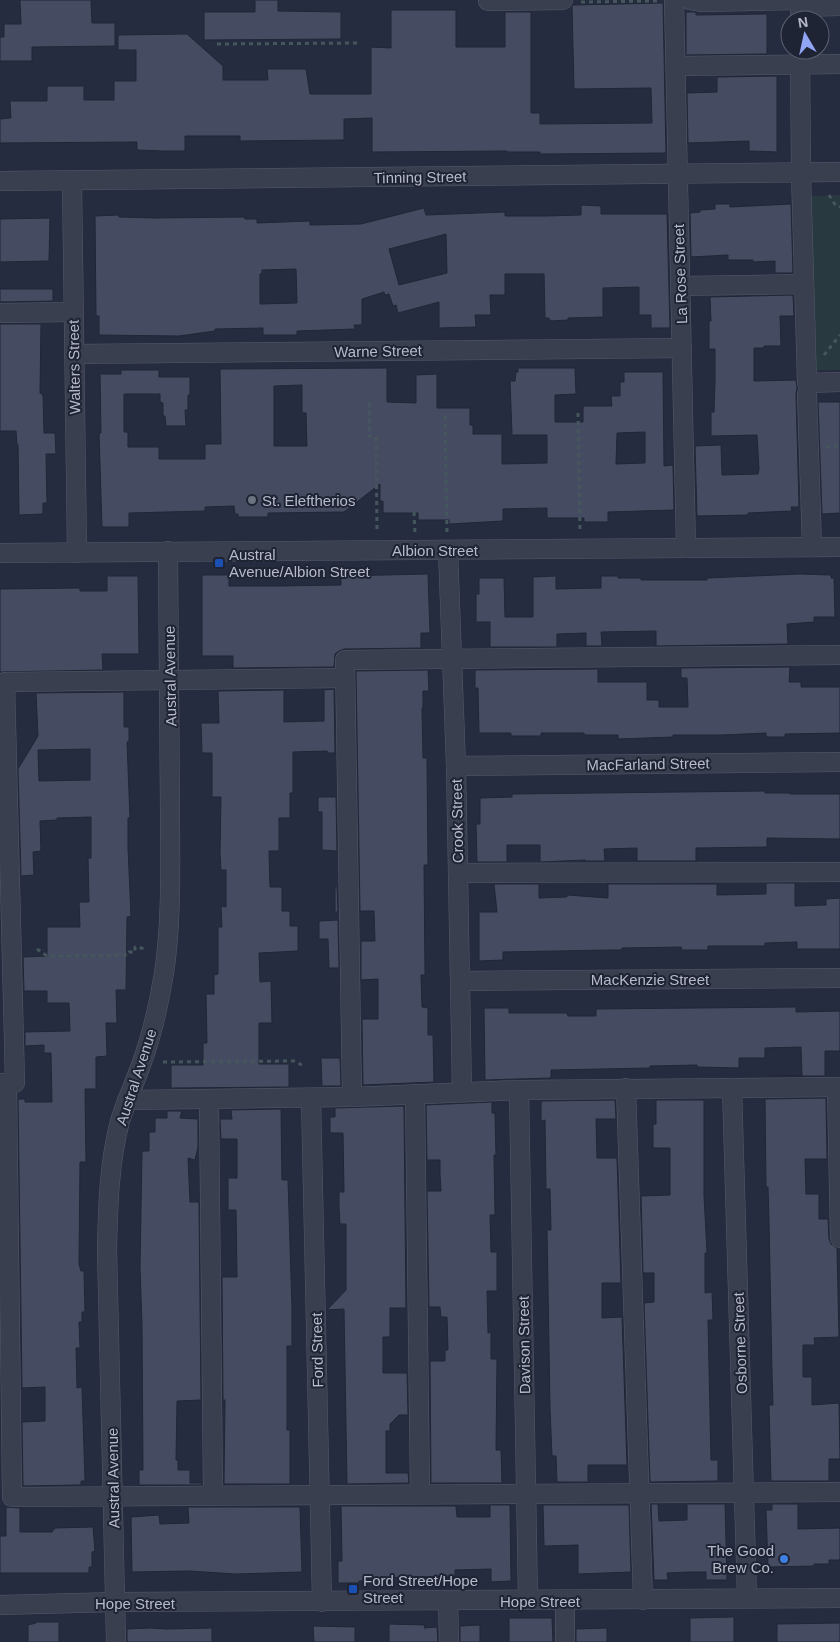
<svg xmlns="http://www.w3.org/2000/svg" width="840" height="1642" font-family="Helvetica,sans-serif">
<rect width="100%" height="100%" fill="#262c3f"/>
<!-- green -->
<path fill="#283940" d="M840,195V370H815L811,196Z"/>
<!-- building -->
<g fill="#454b61" stroke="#212636" fill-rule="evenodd">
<path d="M20,0H91L92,23H115V46L32,47V61H0V37H4V24H21Z"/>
<path d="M255,0H278V11L341,12V39L204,40V12H255Z"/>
<path d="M663,3L666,153L540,154V152H507V151L372,152V118L344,119V140L240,141V136H185V151H163L137,150V142L0,143V119L11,118L10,101H47V86H84V100H114V81H136V50H118V35L187,34L223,66V80H268L267,69H306L310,94H371V47L391,48V10H456V47H505V12H531V113H540V124L652,123L651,88L574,89L572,6L573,5Z"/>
<path d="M686,12H696V15L767,14V54L686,55Z"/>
<path d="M777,76V152L749,151V141L688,143L687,93L717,92V77Z"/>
<path d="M715,204H730V207L791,204L793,273H775V261L753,262V260H728V255L691,257L690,213L700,212V210L715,209Z"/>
<path d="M581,205L601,206V214H667L670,328H651V315H639V287L603,288V317L568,318V320L550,321L549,318H545L544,274H505V295H490L491,315H475L476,327L439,328V302L398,313L396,305L393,306L389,294L385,295L384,292L362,299V325H354L355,329L297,331V335H263V328L215,329V331L179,336L99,335V316H96L95,216L119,215V217L155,218L244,217L245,219H257V223L310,221V225L361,224L424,208L426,215L505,212V216H545L581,215ZM446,234L447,273L399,285L389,249ZM296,269L297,303L260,304V274H262V270Z"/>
<path d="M50,218L49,261L0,262V219Z"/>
<path d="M0,289H53V301L0,302Z"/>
<path d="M793,295L794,316H780L781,346H764V348H754V381L796,380L797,388L796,394L799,507H791L792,511L748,513V515L697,516L695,446L721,445L722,475L758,474L759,469L757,435L711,436V412H714L715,381V349H709V321H711L710,297Z"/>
<path d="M0,324H41L40,393L43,395L44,433H55L56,454H46L47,503H43V514L19,515L18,445H17L16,431H0Z"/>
<path d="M387,368V402L416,403V375L437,374V408H470V425H473V434H502V464L547,463V435H512L510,381H515L516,372H518V368H575L576,394L555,395V422H583V406H612L611,396H620V382H624V372H663L664,466L673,465L674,510L608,512V522H584V518H547V508L503,509V521L449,524V520H418V513H383V501H380V484L344,512L268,513V517H238V514H235L234,506L205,507V511L129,513V527H102L99,433H101L100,374H121V370H159V377H190V395H188V410H185L186,426H166L165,416H163V403L160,402V394H124V432H128V447H159V459H205V444H221L220,369ZM302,385V413H306L307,446H274V386ZM645,432V463L616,464L617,433Z"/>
<path d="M818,402H840V513L822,514Z"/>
<path d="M428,574L430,633H421V648L344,649L339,651L335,654L334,667L233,668V656H202V575H229V586H281L341,585V576Z"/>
<path d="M800,574L831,575V578H834L835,617H814V622L787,624L788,644L656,646V631L601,632L602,646H586V633L557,634V647H490V622H476V594H479V578H504L505,617H533V577L556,576V589L601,588V576H618V578H641V580H707V578Z"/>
<path d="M107,576H138L139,654H102L103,670L0,672V589L80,588V591H107Z"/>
<path d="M790,667L789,682H801V687H840V733L785,734V737H766V733L723,735H673V737L618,739V735H584V733H541V736H511V733H479L478,688H475V670L598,669V682H647V700H659V707H688L687,678H681V668Z"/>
<path d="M428,670L429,691H423V708H422L423,758H427L428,865H424L425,975H421L422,1007L428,1008V1035H433L434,1082L363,1085L362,1019H378V979L361,980V941H375L374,911H360L356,671Z"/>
<path d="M334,689L335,753H328L327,751L293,752V793H290V818H279V851H269L270,887H282V911H290V926H298V951L259,953L260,982L271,981L272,1023H259V1064H289V1087L171,1088V1065H203V1043H207L206,994H214V975L218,974V927H222L221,906L226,907V870H221L220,852L221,797H212V753H202L201,723H219L218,691L284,690V722L324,721V690Z"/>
<path d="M124,692V727H129V742H127L130,818H128V848L131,916L127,917L126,990H116L117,1023H106L107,1056L96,1057V1089H85L86,1162H80L79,1264L81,1271H84L85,1312H82V1322H79L80,1348H76L77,1388L82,1387L85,1481H81V1485H77L23,1486L22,1422L45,1421V1387L22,1388L18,1099H25V1102H52L51,1053H44V1045L25,1046V1032L70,1031L69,1003H47V991H24L23,957L47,956V927H80L79,902H89L88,858H91V817L57,818V820L40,821L41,851L33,852L34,875L21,876L18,769L38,736L36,693ZM90,749V780L39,781L38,750Z"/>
<path d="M765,791V793H790V794H840V839L767,838V847L696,848V861H637V848L604,849L605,861H585V860L540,862V845H507V862H477L476,824H480V798L512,797V794Z"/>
<path d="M318,797H336L337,851L322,850V812H318Z"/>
<path d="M766,883H795V906L826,905V899L840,898V949H797V942L765,943V946H708V950H682L681,947L622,948V950H609L503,952V960L479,961V912H497L494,884H539V898L567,897V895L608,898V884H717V895L766,894Z"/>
<path d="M335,886H337L338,912H335Z"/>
<path d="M338,920L339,968H329L328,939H319V921Z"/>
<path d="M796,1007V1012L840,1011V1051H825V1076H769V1075L802,1076L801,1047L765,1048V1058H739V1068L697,1067V1065L650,1066V1068L551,1070V1078L485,1080L484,1008H509V1013H567L568,1016H596V1009Z"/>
<path d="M321,1058H340L341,1086H322Z"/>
<path d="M826,1098L827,1159H805L806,1194H819V1219H828L829,1239L831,1244L837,1248L839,1337L814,1338L815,1345H803V1377H812V1405L839,1403L840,1459H829V1481H771L769,1405H773L772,1373L769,1222L768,1187H766L765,1099Z"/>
<path d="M615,1100L616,1119H596L597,1158H617L621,1283H602V1318L622,1317L627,1465H588V1482H557L556,1456H552L550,1408L547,1230H551L550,1189H546L545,1120L541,1121V1101Z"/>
<path d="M656,1100H704V1195L707,1253H705V1293L712,1292L713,1320H708L711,1460H718V1481L650,1482L644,1303L654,1302V1273H643L641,1196L670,1195V1148H653V1124H656Z"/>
<path d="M492,1102V1113H495L496,1155H494L495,1215H490L491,1252H497V1291H487L488,1333L491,1332V1359H497L496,1450H501L502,1483H431L430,1361H445V1350H448L447,1317H441L440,1307H429L427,1191H441L440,1174V1160H427L426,1105Z"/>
<path d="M404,1106L406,1308H390V1337H383V1373H407L408,1415H399L390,1424V1431H386V1473H408L409,1483L347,1484L344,1309L327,1310L346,1290V1224H340L339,1208V1192H344L343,1133H330V1117H335V1108Z"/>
<path d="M281,1109L282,1180H288L292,1308V1346H287V1430H290V1484H224L225,1400H223L222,1277H237L236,1210H228V1178H237V1139H221L220,1119H232L231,1110Z"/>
<path d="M167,1111H182L180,1118L198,1119V1147L195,1160L188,1158L190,1202H199L201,1400L177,1401L176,1460H178V1470H190V1483H202V1485H139V1470H143L142,1325L140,1267L142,1151H149V1132H155V1118H167Z"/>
<path d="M651,1504H658L659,1521L687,1520V1504H725L727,1580H706V1572H689L667,1573L668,1580H654Z"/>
<path d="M772,1504H798V1529L840,1528V1560H829V1564H814V1566L768,1567L766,1510H772Z"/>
<path d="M490,1505H510L511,1581L491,1582V1569L455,1570V1576L376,1578V1581H359V1583H338V1561H342L341,1506H456L457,1517H490Z"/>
<path d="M543,1505H629L631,1572L578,1574V1545L544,1546Z"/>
<path d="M6,1507L20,1508V1532H52L55,1528L93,1527L95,1551L92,1552V1567H89V1573H0V1536H6Z"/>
<path d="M188,1507H300L302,1572L236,1574L189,1571L132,1572L131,1517L159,1515L160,1524L189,1523Z"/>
<path d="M734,1617V1642H690V1618Z"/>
<path d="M509,1618H552L553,1642H509Z"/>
<path d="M36,1622H59V1642H28V1625L36,1623Z"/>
<path d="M840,1623V1642H777V1624Z"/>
<path d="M389,1624L425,1625L424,1628L437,1627L438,1642H389Z"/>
<path d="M480,1625V1642H460V1626Z"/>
<path d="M313,1626L355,1627V1642H314Z"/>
<path d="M150,1628L167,1629L212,1628V1642H127V1629Z"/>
<path d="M607,1628V1642H576V1629Z"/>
</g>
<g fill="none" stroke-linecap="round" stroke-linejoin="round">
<defs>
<g id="minor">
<path d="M674,0L686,548"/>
<path d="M690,0L703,2L800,0V20"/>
<path d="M488,1L563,0"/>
<path d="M800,7L840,6"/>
<path d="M800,50L801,173L807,383L840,382"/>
<path d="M676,66L840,64"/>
<path d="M0,181L840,172"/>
<path d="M72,181L77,553"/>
<path d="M680,286L804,284"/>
<path d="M0,313L74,312"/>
<path d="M74,354L682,348"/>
<path d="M807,394L812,547"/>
<path d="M448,550L456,766L462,1092"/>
<path d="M0,553L840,547"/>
<path d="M456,766L840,762"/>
<path d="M458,873L840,872"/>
<path d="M460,981L840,978"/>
<path d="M1,1083H15L5,682L345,678"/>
<path d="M7,1083L12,1497L840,1492"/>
<path d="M837,1087L840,1238"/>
<path d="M626,1088L643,1600"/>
<path d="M732,1088L747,1598"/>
<path d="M519,1090L528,1600"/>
<path d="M415,1094L420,1494"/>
<path d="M352,1097L345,660L840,655"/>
<path d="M311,1098L322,1602"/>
<path d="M127,1100L352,1097L519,1090L840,1087"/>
<path d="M209,1100L213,1495"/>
<path d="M448,1601L449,1642"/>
<path d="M0,1605L116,1602L840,1598"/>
<path d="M116,1642L107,1249C108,1206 109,1163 120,1121C126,1102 134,1084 141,1065C152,1035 159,1004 164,973C172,920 170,865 170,811C170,725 168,638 168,551"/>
<path d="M565,1642V1600"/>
</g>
</defs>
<!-- minor casing -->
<use href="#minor" stroke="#555a6a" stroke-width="20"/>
<!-- path -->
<g stroke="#46565d" stroke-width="3" stroke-dasharray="4 4" stroke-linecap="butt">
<path d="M581,2L657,1"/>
<path d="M217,44L361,43"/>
<path d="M829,195L836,206L840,207"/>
<path d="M824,355L840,335"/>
<path d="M369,403V436L376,437L377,533"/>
<path d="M578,413L580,532"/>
<path d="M445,416L447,532"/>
<path d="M826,447L840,446"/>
<path d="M414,512L415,534"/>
<path d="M37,949L47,956L128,955L129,952H135V947L146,949"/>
<path d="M163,1062L294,1061L304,1066"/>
</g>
<!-- minor -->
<use href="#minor" stroke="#3a3f4f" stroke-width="19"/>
</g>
<!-- markers -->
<circle fill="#6b7280" stroke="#1f2434" stroke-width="2" cx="252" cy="500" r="5"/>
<g fill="#1a4fb4" stroke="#1f2434" stroke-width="2">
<rect x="214" y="558" width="10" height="10" rx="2.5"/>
<rect x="348" y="1584" width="10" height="10" rx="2.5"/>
</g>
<circle fill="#3f7fe0" stroke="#1f2434" stroke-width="2" cx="784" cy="1559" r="5"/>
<g text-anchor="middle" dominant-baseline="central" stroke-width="4" stroke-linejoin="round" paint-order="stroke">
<!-- street labels -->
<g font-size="15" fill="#b7baca" stroke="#1f2434">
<text transform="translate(420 177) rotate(-1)">Tinning Street</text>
<text transform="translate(680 274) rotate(-92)">La Rose Street</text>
<text transform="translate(378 351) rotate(-1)">Warne Street</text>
<text transform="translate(74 367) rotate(-91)">Walters Street</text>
<text x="435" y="550">Albion Street</text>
<text transform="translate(170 676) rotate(-91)">Austral Avenue</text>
<text transform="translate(648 764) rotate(-1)">MacFarland Street</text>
<text transform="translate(457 821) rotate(-91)">Crook Street</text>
<text x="650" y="979">MacKenzie Street</text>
<text transform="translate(136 1077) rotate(-72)">Austral Avenue</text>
<text transform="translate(740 1343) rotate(-92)">Osborne Street</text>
<text transform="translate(524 1345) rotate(-91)">Davison Street</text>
<text transform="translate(317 1350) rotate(-91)">Ford Street</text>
<text transform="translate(113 1478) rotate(-91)">Austral Avenue</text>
<text x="540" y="1601">Hope Street</text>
<text x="135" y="1603">Hope Street</text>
</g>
<!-- poi labels -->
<g font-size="15" fill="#b7baca" stroke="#1f2434" text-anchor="start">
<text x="262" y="500">St. Eleftherios</text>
<text x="229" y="554">Austral<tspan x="229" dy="17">Avenue/Albion Street</tspan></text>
<text x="774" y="1550" text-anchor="end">The Good<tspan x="774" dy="17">Brew Co.</tspan></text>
<text x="363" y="1580">Ford Street/Hope<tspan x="363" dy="17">Street</tspan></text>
</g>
</g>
<!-- north arrow -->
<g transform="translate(805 35) rotate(351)"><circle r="24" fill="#1f2434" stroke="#5c6070"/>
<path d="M0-4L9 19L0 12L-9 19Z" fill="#91a5f5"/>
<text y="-8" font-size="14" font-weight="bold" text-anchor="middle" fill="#b7baca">N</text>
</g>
</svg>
